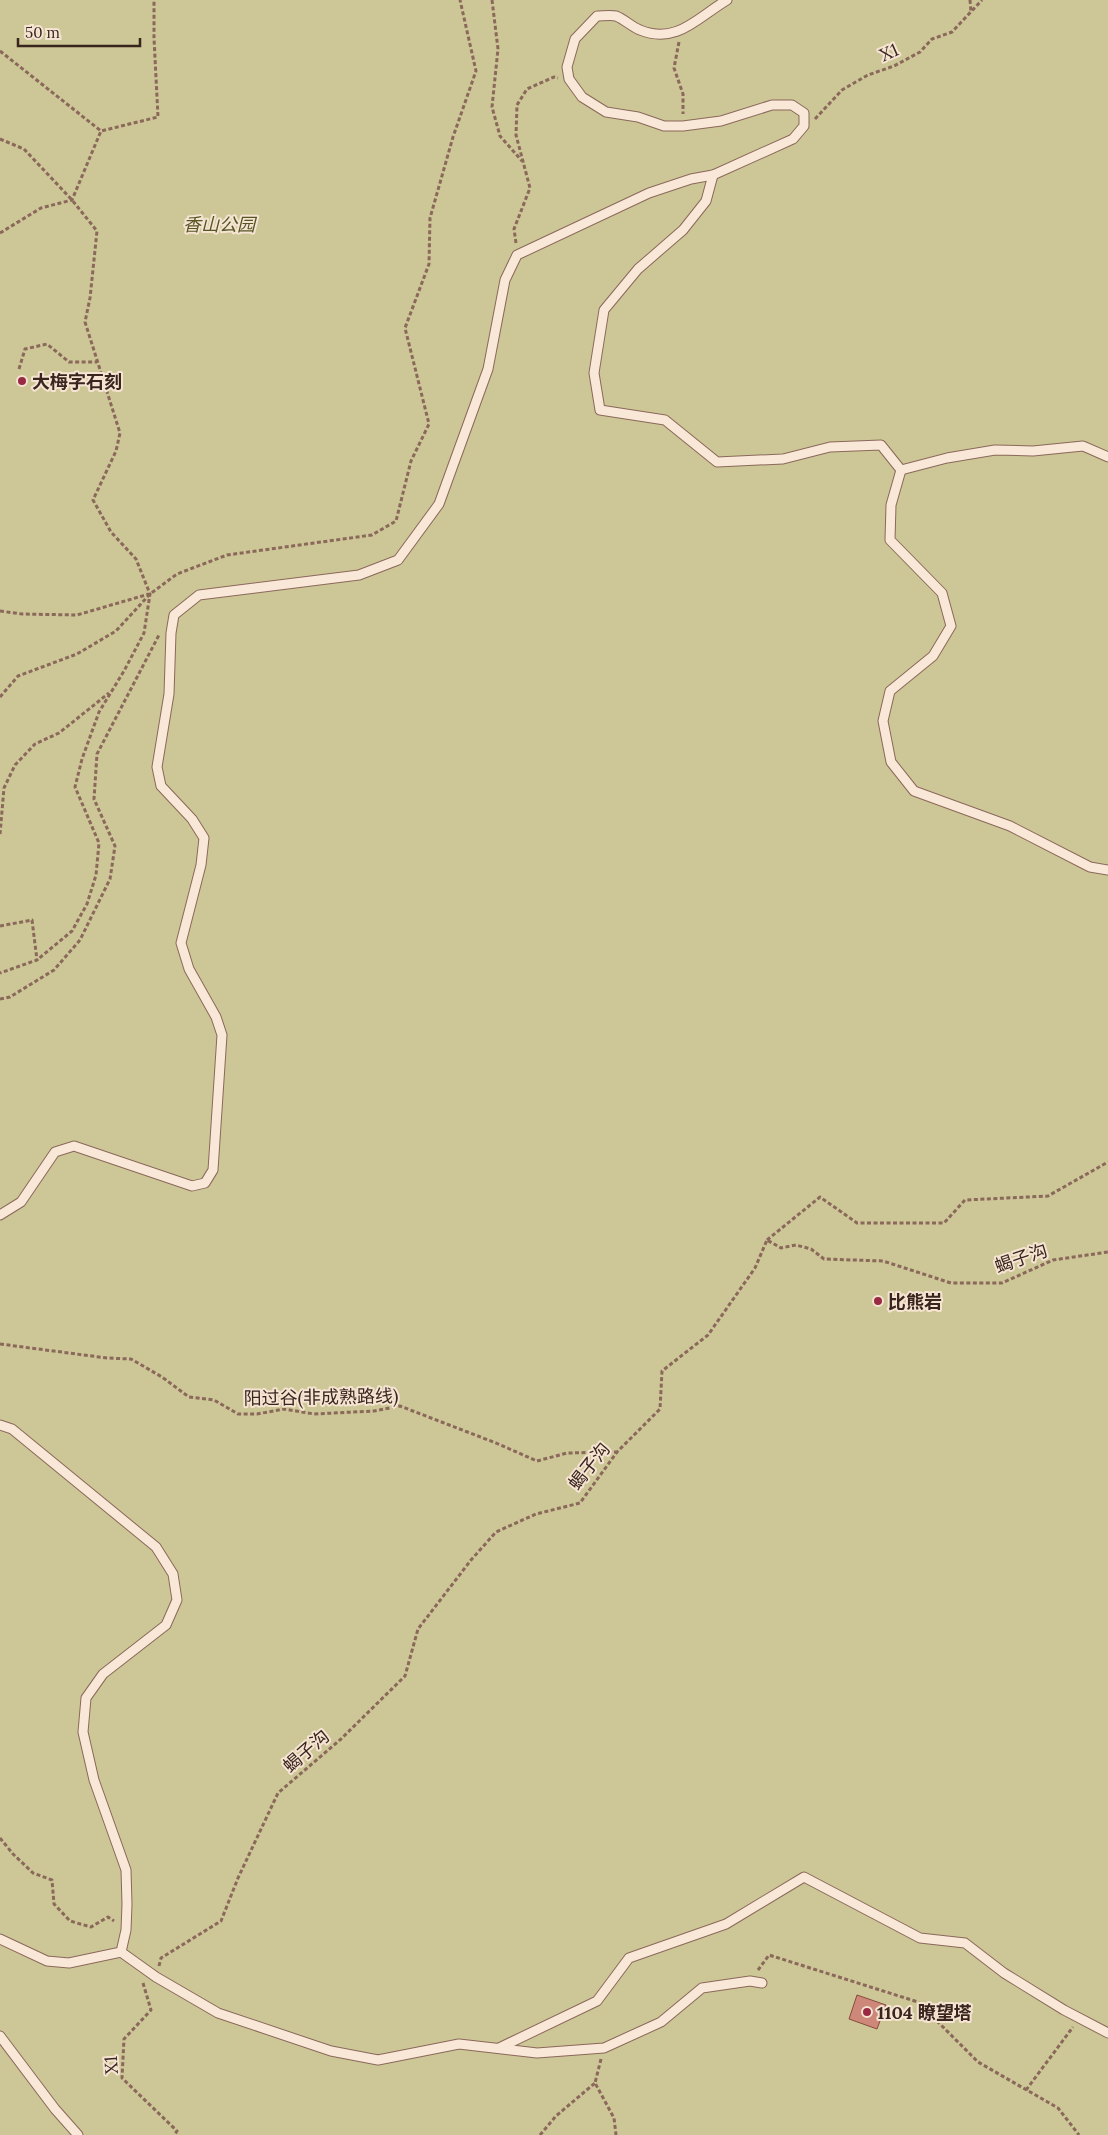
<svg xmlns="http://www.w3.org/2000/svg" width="1108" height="2135" font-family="Lora,'Noto Sans SC',serif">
<rect width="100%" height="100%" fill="#efd8c3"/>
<!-- green -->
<rect fill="#cdc797" x="0" y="0" width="1108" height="2135"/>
<!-- building -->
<path fill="#cd8879" stroke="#894b3f" d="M857,1995L886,2005L877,2029L849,2019Z"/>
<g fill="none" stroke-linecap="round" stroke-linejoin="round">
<defs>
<g id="service">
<path d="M713,175L706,201L683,230L638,269L604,310L594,373L600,410L665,420L717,462L783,459L830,447L881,445L901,470L947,458L995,450L1033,451L1083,446L1108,457"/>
<path d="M901,470L891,505L890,540L942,593L951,626L933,656L890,691L883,721L891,762L914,791L1010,826L1090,867L1108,870"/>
<path d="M0,1215L21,1202L55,1152L74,1146L192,1186L205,1183L213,1170L222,1035L216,1017L189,969L181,943L201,865L204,838L192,819L161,786L157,767L169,694L171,633L174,615L199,595L359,575L398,560L439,504L488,369L505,280L517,255L649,193L691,179L713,175L793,139L804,126V113L792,105H772L721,121L683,126H664L638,117L606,112L582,97L569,79L567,67L575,39L597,16C602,16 611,15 616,16C624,19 632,27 640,30C677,45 698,17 727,0"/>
<path d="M0,1425L12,1429L156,1547L173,1574L177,1600L166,1625L103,1674L86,1698L83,1732L94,1780L126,1870L127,1904L126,1930L121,1952L69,1963L47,1961L0,1939"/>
<path d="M121,1952L156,1977L218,2013L331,2051L378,2060L459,2044L537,2053L604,2048L661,2022L702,1988L750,1981L762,1983"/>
<path d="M0,2036L55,2109L78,2135"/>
<path d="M499,2048L597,2001L629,1958L726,1924L804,1877L920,1938L965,1943L1004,1973L1064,2010L1108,2033"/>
</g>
</defs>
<!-- service casing -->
<use href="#service" stroke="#8a685a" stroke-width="11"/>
<!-- path -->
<g stroke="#8a685a" stroke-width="3" stroke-dasharray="4 2.5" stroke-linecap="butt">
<path d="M492,0L498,49L492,107L500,136L522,161"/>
<path d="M970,0L971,12"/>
<path d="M679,42L674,68L683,94V114"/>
<path d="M0,51L101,131L158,117L154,38V0"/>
<path d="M815,119L842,90L868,75L894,66L920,52L932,39L952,32L982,0"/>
<path d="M0,139L24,149L72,200L97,231L90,298L85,322L120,433L116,451L93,500L111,532L136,559L150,594L144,633L124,671L99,712L82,759L75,787L99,843L96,875L87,904L72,931L37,960"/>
<path d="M0,233L41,208L72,200L101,131"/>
<path d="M516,243L514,229L530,188L516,135L517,105L527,89L554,77L558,78"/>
<path d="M19,369L25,349L47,344L69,362H97"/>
<path d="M0,611L22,614L77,615L149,594"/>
<path d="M0,697L18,676L77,654L116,631L150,594L177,574L227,555L372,535L396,521L411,461L429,424L405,328L429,264L430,218L453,137L476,71L460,0"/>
<path d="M0,834L4,788L15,765L35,744L59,733L109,693"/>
<path d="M0,926L32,920L37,960L0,973"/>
<path d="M0,999L10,997L54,970L80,940L110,879L115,846L94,799L97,754L159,635"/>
<path d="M767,1240L820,1197L857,1223H944L965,1200L1048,1196L1108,1162"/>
<path d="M0,1344L107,1358L131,1359L162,1377L189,1397L214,1400L238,1414H257L284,1409L314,1414L374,1411L400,1406L496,1443L537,1461L567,1453L616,1452"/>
<path d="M0,1838L13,1854L33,1873L52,1880L54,1904L70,1921L91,1927L108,1917L114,1921"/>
<path d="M159,1966L161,1958L221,1921L238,1878L278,1793L341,1739L405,1676L418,1629L471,1560L496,1532L536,1514L580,1503L617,1452L660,1409L662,1371L708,1335L755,1268L767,1240L781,1248L796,1245L811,1249L824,1259L883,1261L951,1283H1002L1053,1260L1108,1252"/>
<path d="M758,1970L769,1955L918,2002L978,2062L1058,2108L1079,2135"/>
<path d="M143,1983L151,2010L124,2039L122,2078L177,2131L174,2135"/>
<path d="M601,2059L595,2083L614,2118L616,2135"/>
<path d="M1026,2090L1073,2027"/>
<path d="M540,2135L556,2116L595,2083"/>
</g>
<!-- service -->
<use href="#service" stroke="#f9e7d7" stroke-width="9"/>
</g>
<!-- markers -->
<g fill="#9a2944" stroke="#f6e4d3" stroke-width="2">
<circle cx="22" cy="381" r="5"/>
<circle cx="878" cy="1301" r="5"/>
<circle cx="867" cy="2012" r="5"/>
</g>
<g text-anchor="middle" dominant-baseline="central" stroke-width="4" stroke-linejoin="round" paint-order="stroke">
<!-- street labels -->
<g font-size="18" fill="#39251e" stroke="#f6e4d3">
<text transform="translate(889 52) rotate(-24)">X1</text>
<text transform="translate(1021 1258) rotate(-19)">蝎子沟</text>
<text transform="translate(321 1397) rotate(-1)">阳过谷(非成熟路线)</text>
<text transform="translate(589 1466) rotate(-52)">蝎子沟</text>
<text transform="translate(306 1751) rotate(-41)">蝎子沟</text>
<text transform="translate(111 2065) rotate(-94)">X1</text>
</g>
<!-- park labels -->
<g font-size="18" font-style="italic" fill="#555624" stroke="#f6e4d3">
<text x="219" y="224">香山公园</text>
</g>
<!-- poi labels -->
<g font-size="18" font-weight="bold" fill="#39251e" stroke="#f6e4d3" text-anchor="start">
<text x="32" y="381">大梅字石刻</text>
<text x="888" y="1301">比熊岩</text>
<text x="877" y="2012">1104 瞭望塔</text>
</g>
</g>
<!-- scale -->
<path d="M18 38v8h122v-8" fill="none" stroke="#39251e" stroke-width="2.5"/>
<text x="25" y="38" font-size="15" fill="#39251e" stroke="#f6e4d3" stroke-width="4" paint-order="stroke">50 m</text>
</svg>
